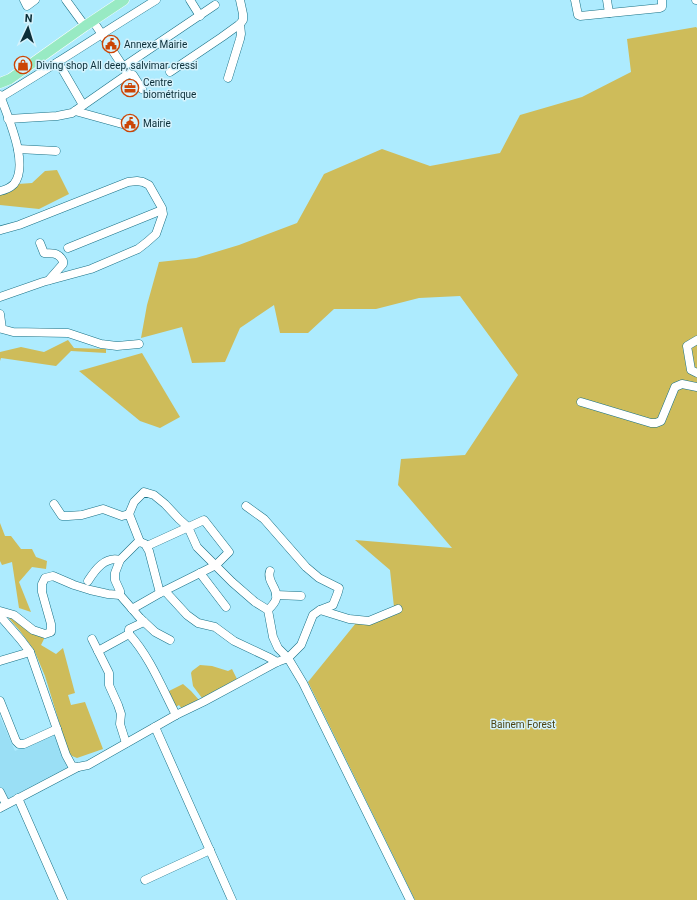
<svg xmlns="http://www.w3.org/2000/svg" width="697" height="900" font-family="Roboto,sans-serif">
<rect width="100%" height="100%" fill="#adebfe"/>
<!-- built -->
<path fill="#9adff5" d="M0,717L15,751L53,733L70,768L0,804Z"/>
<!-- green -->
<g fill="#cebc5a">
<path d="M696,27L697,28V900H415L308,682L356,623L394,607L390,570L355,540L452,548L398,485L401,459L465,455L518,375L460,296L419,298L376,309H334L308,333H280L274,305L240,328L225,362L192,363L182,327L141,338L147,305L159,262L196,258L239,245L297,223L324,174L382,149L430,166L500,153L520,115L582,97L631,72L627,39Z"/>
<path d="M57,170L69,194L39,209L0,205V195L18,184L32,183L45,171Z"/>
<path d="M68,340L74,348L106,349V353L71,351L56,366L1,358L0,361V352L21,347L44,352Z"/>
<path d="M142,353L180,417L160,428L140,421L79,371Z"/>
<path d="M0,523L5,536H11L21,549H32L36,557L47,561L46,569L32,567L19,582L31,612L19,608L12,562L2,565L0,561Z"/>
<path d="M6,615L14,618L44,636V639L41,645L56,654L63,648L75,693L68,695L71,705L85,702L103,749L77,758L72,756L68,751L45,676L34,650L20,631Z"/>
<path d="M200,665L212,666L228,671L232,669L237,679L202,698L193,686L191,673L192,671Z"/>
<path d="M183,684L191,691L199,700L182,709L179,705L176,707L167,692Z"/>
</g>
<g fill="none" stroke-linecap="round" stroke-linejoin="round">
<defs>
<g id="minor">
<path d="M24,0L27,6L35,0"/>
<path d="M66,0L85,26"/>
<path d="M190,0L200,16"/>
<path d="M575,0L578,15L580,16L660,8L662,7V0"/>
<path d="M607,0L609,13"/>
<path d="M696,0H697"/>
<path d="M58,62L83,105"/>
<path d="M123,67L215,5"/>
<path d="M170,72L222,37L240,24L243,20V14L240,0"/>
<path d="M128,74L133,75L142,89"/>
<path d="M228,78L240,39L241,34L240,24"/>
<path d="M0,95C7,116 30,164 14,184C10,188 5,190 0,191"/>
<path d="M1,97C53,66 104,32 156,0"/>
<path d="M75,111L133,127"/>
<path d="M8,119L57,116L72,113L128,74L93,21"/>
<path d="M18,149L56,151"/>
<path d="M40,243L44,253C54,254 58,252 63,261V264L49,280"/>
<path d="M68,248L162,210"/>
<path d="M0,297L43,282L91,269L138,249L147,242L156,234L163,214L162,208L149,185L143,182L137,181L128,182L19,225L1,230"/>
<path d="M0,314L2,329L13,332L68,333L101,344L117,346L139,344"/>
<path d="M697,340L687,346L691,370L697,373"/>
<path d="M581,402L651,423H656L661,421L675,387L682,384L697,387"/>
<path d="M54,504L62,516H68L82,515L103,509L122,516L129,514L140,542"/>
<path d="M129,514L134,502L144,492L154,495L165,504L179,519L188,527L197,547L232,582L255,602L268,610L273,637L278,648L288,658L301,645L313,615L320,610L333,605C335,599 338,594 339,588L319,578L306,567L264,519L246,506"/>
<path d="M200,573L226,607"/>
<path d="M88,581C95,570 105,556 120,560"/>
<path d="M165,591L187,615L198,623L215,627L234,641L268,657L277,662"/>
<path d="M160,593L149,551L145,544L140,542L137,543L120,560L115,573V580L120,591V595L140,618L155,632L170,640"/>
<path d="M276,595L301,596"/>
<path d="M132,609L160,593L216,565L229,552L204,520L147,546"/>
<path d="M268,610C271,607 275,603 276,599C279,589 266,581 270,571"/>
<path d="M320,610L349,619L369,621L398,609"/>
<path d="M0,611L14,615L33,630L45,634L51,632V624L42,592V584L45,578L53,576L74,585L90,590L108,594L120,595"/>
<path d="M0,616L21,640L30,652L66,755L72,766L78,767L88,765L176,715L203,702L277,662L288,658L303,683L410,900"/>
<path d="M129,634C150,657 162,688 176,715"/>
<path d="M92,639L109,673V685L118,705L121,714L120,724L126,743"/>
<path d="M98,651L129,634V629L144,622"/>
<path d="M0,661L30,652"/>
<path d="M0,701L16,741L19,744H24L57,729"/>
<path d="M155,727L232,900"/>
<path d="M0,792L6,804"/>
<path d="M18,798L63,900"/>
<path d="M0,808L78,767"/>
<path d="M145,880L210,850"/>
</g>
<path id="major" d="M0,83L10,79L85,26L124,0"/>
</defs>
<!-- minor casing -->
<use href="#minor" stroke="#197186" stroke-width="9"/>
<!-- major casing -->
<use href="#major" stroke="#fff" stroke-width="11"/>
<!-- minor -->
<use href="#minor" stroke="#fff" stroke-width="8"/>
<!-- major -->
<use href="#major" stroke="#98eac3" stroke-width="10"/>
</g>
<!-- icons -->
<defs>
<symbol id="civic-ring" viewBox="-11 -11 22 22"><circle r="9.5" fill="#d4f2fc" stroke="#cb4505" stroke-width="1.5"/><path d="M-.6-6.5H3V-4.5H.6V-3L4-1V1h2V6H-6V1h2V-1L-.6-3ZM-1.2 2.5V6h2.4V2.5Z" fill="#cb4505"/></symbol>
<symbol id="shop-ring" viewBox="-11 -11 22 22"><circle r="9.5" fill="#d4f2fc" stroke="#cb4505" stroke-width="1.5"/><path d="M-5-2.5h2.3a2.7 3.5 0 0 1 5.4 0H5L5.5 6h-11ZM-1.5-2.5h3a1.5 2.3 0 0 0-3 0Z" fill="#cb4505"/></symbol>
<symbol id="office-ring" viewBox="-11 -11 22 22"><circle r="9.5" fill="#d4f2fc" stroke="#cb4505" stroke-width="1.5"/><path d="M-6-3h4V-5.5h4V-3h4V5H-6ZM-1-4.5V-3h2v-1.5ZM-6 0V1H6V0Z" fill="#cb4505"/></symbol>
</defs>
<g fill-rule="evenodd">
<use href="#civic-ring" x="101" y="34" width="20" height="20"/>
<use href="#shop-ring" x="13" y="55" width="20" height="20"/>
<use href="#office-ring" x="120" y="78" width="20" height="20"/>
<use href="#civic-ring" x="120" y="113" width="20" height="20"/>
</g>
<g text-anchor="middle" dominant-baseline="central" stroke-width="3" stroke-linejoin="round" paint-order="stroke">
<!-- poi labels -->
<g font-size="10" fill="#0c2e38" stroke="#d4f2fc" text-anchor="start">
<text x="124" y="44">Annexe Mairie</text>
<text x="36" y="65">Diving shop All deep, salvimar cressi</text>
<text x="143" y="82">Centre<tspan x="143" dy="12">biométrique</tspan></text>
<text x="143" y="123">Mairie</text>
</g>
<!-- park labels -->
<g font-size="10" fill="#4c4311" stroke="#d4f2fc">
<text x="523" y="724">Bainem Forest</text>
</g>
</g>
<!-- north arrow -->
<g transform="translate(28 28) rotate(4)" stroke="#d4f2fc" stroke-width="3" paint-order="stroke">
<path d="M0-3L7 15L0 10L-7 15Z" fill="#0c2e38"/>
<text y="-6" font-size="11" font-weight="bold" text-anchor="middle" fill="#0c2e38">N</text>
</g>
</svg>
